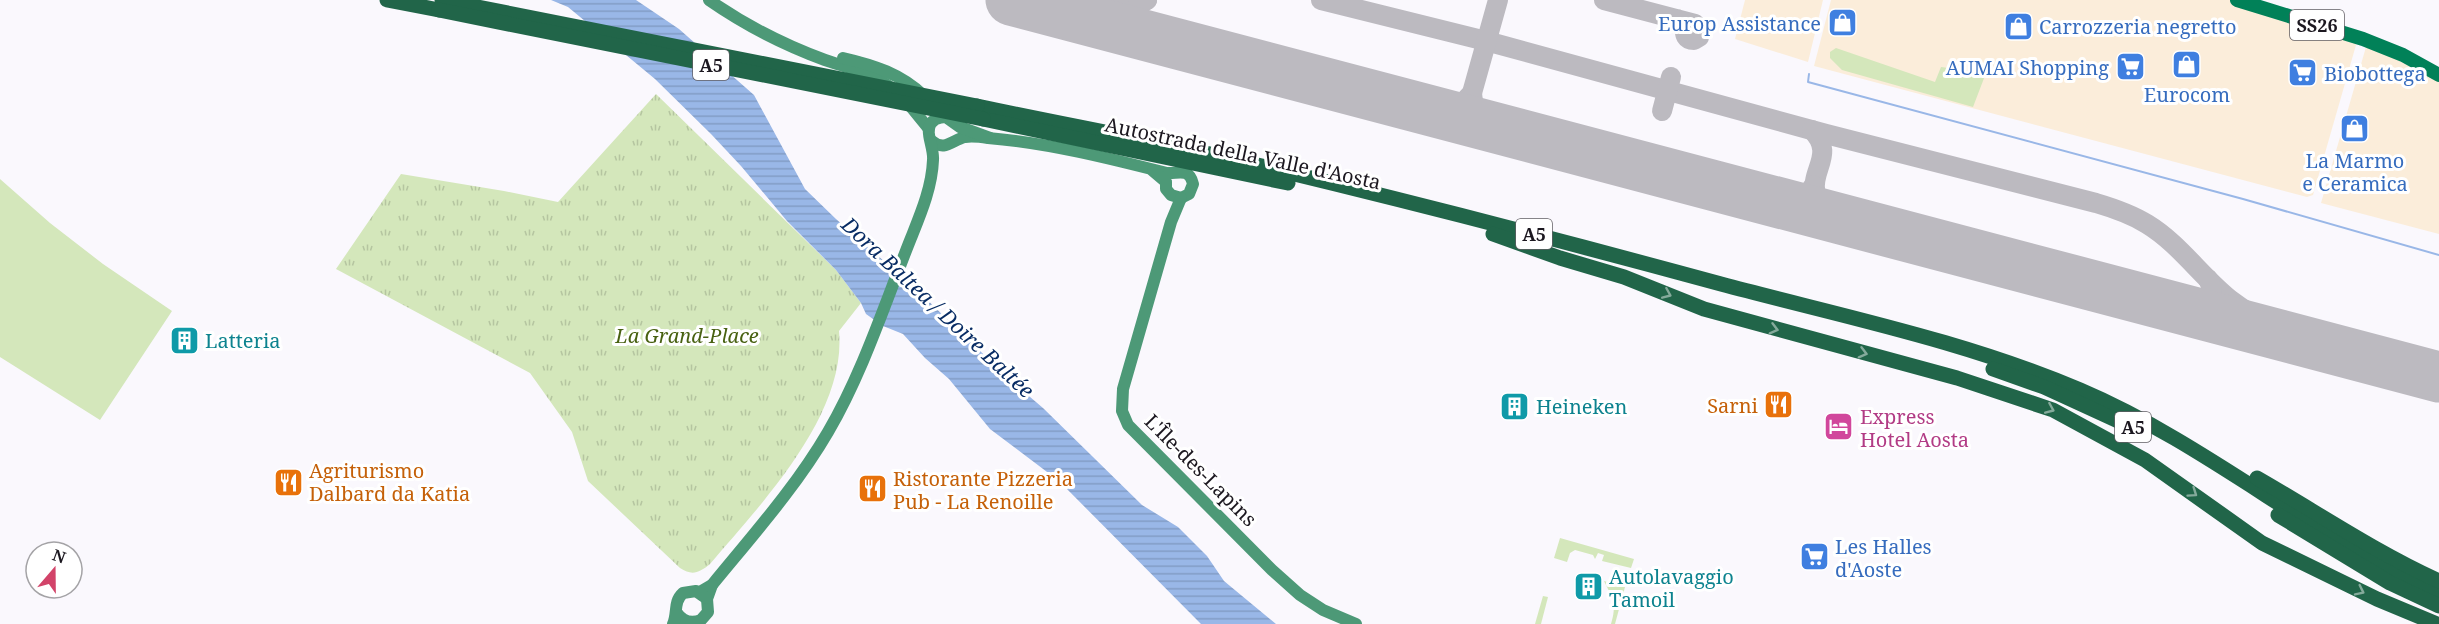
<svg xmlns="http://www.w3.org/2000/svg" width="2439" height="624" font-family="'Noto Serif',serif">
<defs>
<pattern id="park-tufts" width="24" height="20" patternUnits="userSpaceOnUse" patternTransform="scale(1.5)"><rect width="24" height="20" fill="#d4e7bb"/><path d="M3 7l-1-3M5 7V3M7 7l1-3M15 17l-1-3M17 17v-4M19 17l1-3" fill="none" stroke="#b5c5a0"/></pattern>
<pattern id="water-rules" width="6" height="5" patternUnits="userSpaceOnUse" patternTransform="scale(1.5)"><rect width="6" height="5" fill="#99b7e7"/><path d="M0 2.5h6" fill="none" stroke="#839dc6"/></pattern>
</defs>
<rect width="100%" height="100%" fill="#faf8fd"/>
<!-- commercial -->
<g fill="#fbedda">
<path d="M1745,0H1823L1808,62L1735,39Z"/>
<path d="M1831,0H2231L2354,40L2356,45L2313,195L2307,197L1814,66Z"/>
<path d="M2366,47H2372L2439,81V234L2321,203Z"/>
</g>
<!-- green -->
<g fill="#d4e7bb">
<path d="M1836,48L1935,82L1941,67L1986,73L1973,107L1842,70L1830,58V52Z"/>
<path d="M0,179L50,223L103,264L172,311L100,420L0,357Z"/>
<path d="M1560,538L1634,559L1631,568L1602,561L1604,555L1598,553L1595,559L1593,555L1575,550L1570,553L1567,562L1554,558Z"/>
<path d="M1604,581L1625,587L1615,624H1611C1617,605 1613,599 1604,581Z"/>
<path d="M1543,596L1548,597L1541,624H1535Z"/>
</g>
<!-- park -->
<path fill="url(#park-tufts)" d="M656,94L836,270L861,303L839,331C847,415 761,504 710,564C699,573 692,576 680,568L588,481L572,432L530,373L336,269L401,174L504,191L558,202Z"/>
<!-- water -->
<path fill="url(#water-rules)" d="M551,0H636L679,29L754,95L805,189L836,219L918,291L1009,379L1043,408L1142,505L1178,527L1207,556L1224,581L1276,624H1201L1059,481L990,429L949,379L925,358L903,334L883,326L866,314L861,303L836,270L787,221L741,166L711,134L655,79L568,7Z"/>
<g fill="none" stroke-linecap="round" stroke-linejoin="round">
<!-- stream -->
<path stroke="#99b7e7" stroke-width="2" d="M1809,74L1808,82L2243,199L2439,255"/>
<!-- taxiway -->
<g stroke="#bcbac0" stroke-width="20">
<path d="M1321,0L1486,41L1826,134L2096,203C2113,208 2131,214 2147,224C2180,244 2202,278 2232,301C2258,321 2288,333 2318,345"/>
<path d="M1604,0L1695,24L1700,29L1699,37L1694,40C1684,40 1685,33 1684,25L1677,19"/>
<path d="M1054,11L1108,9L1147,0"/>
<path d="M1145,36L1136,30L1132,15L1138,5L1147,0"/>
<path d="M1472,93C1473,112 1483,120 1498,129"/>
<path d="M1662,111L1671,77"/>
<path d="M1439,113L1458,108L1472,93L1498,0"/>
<path d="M1812,130C1845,163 1783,182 1840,219"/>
<path d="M1775,202C1792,201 1805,201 1814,185"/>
<path d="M2172,307C2192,309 2222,308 2208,279"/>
</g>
<!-- runway -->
<path stroke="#bcbac0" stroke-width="51" d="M1011,0L2439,377"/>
<!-- secondary -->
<g stroke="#4d9977" stroke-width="12">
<path d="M709,0C745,25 784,45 825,60C848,68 870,72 890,87"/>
<path d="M843,58C874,65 901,74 924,96"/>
<path d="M907,102L929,129"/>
<path d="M932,141C945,152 952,140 965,137C972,136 981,137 988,138C1048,143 1108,158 1167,173C1178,174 1189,167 1193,184L1189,194L1181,198"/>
<path d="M1153,171L1166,182V189L1171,195L1181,198"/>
<path d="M1181,198L1171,222L1123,389L1122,411L1128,425L1272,570L1300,595L1323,610L1356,624"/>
<path d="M700,592L712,585C752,536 796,487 828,432C863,372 885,303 911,238C921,213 932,187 933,160C934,150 927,135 929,128C931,120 938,117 946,117L960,127L990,138"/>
<path d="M677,613C683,622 691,624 701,620L708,612L707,599L712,585"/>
<path d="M673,624C678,613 673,602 683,593L696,591L706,598"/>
</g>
<!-- primary -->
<path stroke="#018158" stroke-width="14" d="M2237,0L2363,39L2403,55L2439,75"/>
<!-- highway -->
<g stroke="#216549" stroke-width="15">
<path d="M387,0L439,10"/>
<path d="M977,106C1066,125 1156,141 1245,162C1404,200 1563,241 1721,284C1841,316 1965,341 2080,390C2207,444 2313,538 2439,595"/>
<path d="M983,119L1288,183"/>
<path d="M1493,234L1560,258L1624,277L1704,309L1957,378L2053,410L2145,460L2262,543L2377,599L2437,624"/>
<path d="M1993,369L2044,387L2142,432"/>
<path d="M2257,478C2318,513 2375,552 2439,581"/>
<path d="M2278,515L2390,583L2439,606"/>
</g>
<!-- highway-bridge -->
<g stroke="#216549" stroke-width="15">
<path d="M442,0L977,106"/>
<path d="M439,10L983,119"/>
</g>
</g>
<!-- one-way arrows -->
<defs><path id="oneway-chevron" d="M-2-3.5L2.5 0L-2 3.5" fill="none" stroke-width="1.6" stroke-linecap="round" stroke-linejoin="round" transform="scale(1.5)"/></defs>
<g stroke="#85aa9b">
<use href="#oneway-chevron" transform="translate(1667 294) rotate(23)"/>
<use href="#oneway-chevron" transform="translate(1774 329) rotate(15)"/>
<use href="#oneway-chevron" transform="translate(1863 353) rotate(15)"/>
<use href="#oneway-chevron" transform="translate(2050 409) rotate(23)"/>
<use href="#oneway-chevron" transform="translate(2193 493) rotate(35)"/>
<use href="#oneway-chevron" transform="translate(2360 591) rotate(26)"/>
</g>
<!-- icons -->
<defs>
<symbol id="shop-square" viewBox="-11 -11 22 22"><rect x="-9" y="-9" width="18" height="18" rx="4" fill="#3f7fe0" stroke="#fff"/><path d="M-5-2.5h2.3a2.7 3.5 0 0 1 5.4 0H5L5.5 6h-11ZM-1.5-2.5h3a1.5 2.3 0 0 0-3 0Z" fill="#fff"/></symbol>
<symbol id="supermarket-square" viewBox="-11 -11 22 22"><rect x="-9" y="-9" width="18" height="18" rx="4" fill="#3f7fe0" stroke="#fff"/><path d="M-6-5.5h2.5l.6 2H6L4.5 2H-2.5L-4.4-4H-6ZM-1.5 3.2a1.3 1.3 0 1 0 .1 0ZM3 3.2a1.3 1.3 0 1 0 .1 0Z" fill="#fff"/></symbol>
<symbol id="building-square" viewBox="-11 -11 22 22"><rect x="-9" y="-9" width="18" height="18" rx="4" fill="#0f9aa8" stroke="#fff"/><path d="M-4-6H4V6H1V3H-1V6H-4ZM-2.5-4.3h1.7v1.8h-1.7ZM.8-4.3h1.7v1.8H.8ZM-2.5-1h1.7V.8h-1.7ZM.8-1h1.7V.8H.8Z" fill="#fff"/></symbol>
<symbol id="restaurant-square" viewBox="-11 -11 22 22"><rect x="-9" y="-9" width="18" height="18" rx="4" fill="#e8710a" stroke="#fff"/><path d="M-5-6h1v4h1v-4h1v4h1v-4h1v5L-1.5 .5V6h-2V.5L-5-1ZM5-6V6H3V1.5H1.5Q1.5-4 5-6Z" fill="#fff"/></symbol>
<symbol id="hotel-square" viewBox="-11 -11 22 22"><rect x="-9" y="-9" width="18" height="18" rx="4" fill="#d1479c" stroke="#fff"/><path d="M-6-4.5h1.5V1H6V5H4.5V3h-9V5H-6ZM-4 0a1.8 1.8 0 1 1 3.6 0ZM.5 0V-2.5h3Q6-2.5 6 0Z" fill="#fff"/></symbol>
</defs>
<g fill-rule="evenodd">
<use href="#shop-square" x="1826" y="6" width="33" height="33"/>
<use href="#shop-square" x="2002" y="10" width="33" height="33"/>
<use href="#shop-square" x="2170" y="48" width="33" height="33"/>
<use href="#supermarket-square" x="2114" y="50" width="33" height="33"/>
<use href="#supermarket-square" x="2286" y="56" width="33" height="33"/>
<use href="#shop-square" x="2338" y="112" width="33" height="33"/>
<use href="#building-square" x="168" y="324" width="33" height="33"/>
<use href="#restaurant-square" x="1762" y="388" width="33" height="33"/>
<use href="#building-square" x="1498" y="390" width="33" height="33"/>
<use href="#hotel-square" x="1822" y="410" width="33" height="33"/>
<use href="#restaurant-square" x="272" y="466" width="33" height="33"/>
<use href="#restaurant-square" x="856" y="472" width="33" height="33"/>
<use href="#supermarket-square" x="1798" y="540" width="33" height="33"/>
<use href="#building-square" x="1572" y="570" width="33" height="33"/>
</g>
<g text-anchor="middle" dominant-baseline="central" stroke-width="6" stroke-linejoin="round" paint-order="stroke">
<!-- shield labels -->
<g fill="#fff" stroke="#605d63" stroke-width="1.5">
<rect x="2290" y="10" width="54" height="30" rx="4.5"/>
<rect x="693" y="50" width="36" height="30" rx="4.5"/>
<rect x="1516" y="219" width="36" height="30" rx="4.5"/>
<rect x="2115" y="412" width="36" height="30" rx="4.5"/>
</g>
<g font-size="18" font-weight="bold" fill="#1c1820">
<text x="2317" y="25">SS26</text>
<text x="711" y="65">A5</text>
<text x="1534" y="234">A5</text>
<text x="2133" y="427">A5</text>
</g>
<!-- shop labels -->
<g font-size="20" fill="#366cbe" stroke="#fff" text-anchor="start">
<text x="1821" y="23" text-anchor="end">Europ Assistance</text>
<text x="2039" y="26">Carrozzeria negretto</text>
<text x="2109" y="67" text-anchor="end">AUMAI Shopping</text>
<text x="2324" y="73">Biobottega</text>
<text x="2187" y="94" text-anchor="middle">Eurocom</text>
<text x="2355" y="160" text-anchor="middle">La Marmo<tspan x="2355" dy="23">e Ceramica</tspan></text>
<text x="1835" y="546">Les Halles<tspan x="1835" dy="23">d'Aoste</tspan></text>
</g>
<!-- street labels -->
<g font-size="20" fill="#1c1820" stroke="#fff">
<text transform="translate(1243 153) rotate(12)">Autostrada della Valle d'Aosta</text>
<text transform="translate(1201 470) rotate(45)">L'Île-des-Lapins</text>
</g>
<!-- park labels -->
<g font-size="20" font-style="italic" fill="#486111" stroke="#fff">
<text x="687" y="335">La Grand-Place</text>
</g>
<!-- culture labels -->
<g font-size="20" fill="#0d838f" stroke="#fff" text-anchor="start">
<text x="205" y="340">Latteria</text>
<text x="1536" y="406">Heineken</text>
<text x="1609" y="576">Autolavaggio<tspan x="1609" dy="23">Tamoil</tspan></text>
</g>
<!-- food labels -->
<g font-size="20" fill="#c56008" stroke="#fff" text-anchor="start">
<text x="1758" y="405" text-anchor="end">Sarni</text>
<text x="309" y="470">Agriturismo<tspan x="309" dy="23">Dalbard da Katia</tspan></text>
<text x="893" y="478">Ristorante Pizzeria<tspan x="893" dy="23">Pub - La Renoille</tspan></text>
</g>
<!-- hotel labels -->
<g font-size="20" fill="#b23c85" stroke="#fff" text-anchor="start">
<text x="1860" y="416">Express<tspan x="1860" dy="23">Hotel Aosta</tspan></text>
</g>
<!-- water labels -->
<g font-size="21" font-style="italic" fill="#082c64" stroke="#fff">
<text transform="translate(938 307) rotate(43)">Dora Baltea / Doire Baltée</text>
</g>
</g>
<!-- north arrow -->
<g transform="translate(54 570) rotate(20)"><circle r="28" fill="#ffffff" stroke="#a4a3a6" stroke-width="1.5"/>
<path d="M0-4.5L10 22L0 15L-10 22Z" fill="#d24369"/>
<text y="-9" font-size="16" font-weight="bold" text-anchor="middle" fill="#1c1820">N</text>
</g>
</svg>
